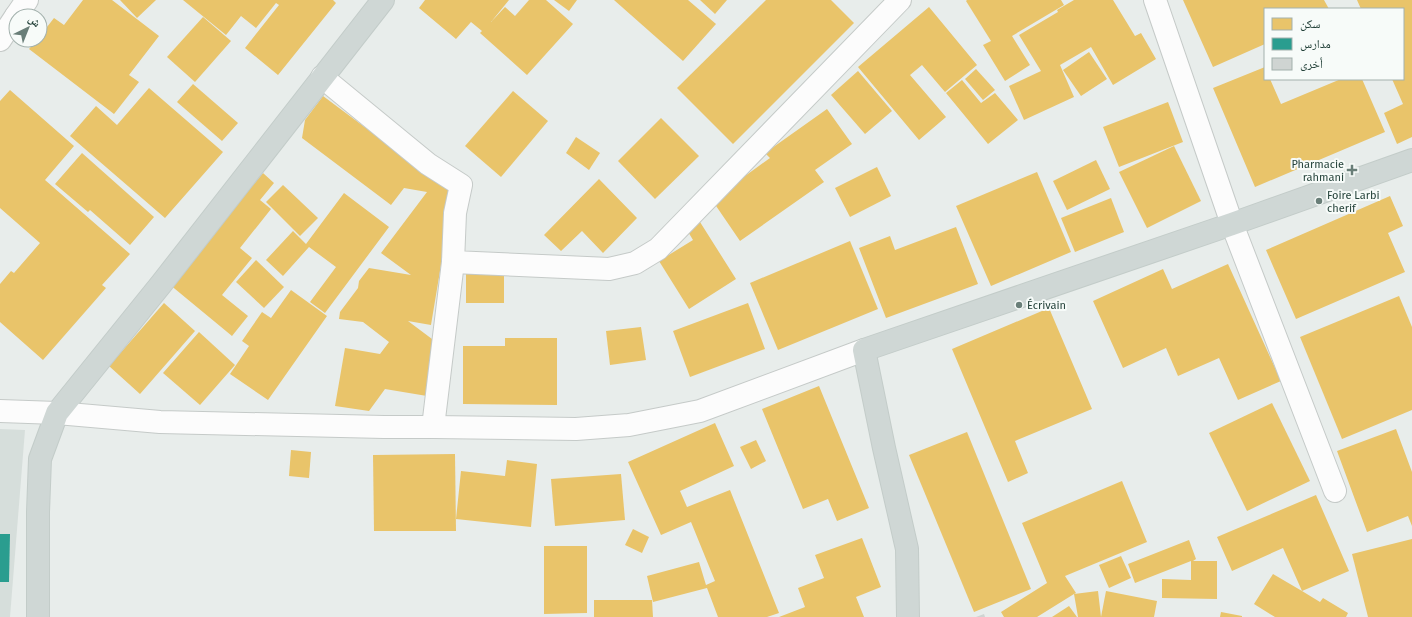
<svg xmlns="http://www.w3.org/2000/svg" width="1412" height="617" font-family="'Fira Sans','Noto Naskh Arabic',sans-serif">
<rect width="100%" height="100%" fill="#e8edeb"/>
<!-- built -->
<path fill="#d6dedb" d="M0,429L25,430L10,617H0Z"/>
<!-- homes -->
<g fill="#e9c46a">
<path d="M83,0H112L159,36L129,75L139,82L114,114L29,49L37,40H40V36L54,18L64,25Z"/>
<path d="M120,0H156L137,18Z"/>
<path d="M183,0H333L336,3L278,75L245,48L279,5L276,3L256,28L241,16L226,35Z"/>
<path d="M425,0H509L491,22L505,7L515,16L529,0H546L573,24L527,75L480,33L482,31L471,22L456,39L419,8Z"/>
<path d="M554,0H577L569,11Z"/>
<path d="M614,0H688L716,24L683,61Z"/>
<path d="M700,0H727L715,14Z"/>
<path d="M766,0H831L854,23L733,144L677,88Z"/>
<path d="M967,0H1061L1064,5L1012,36L1030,65L1005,81L983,45L991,41L966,1Z"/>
<path d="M1074,0H1113L1135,36L1141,33L1156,59L1113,85L1091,47L1060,65L1074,97L1024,120L1009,86L1041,71L1019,35L1058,12L1057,10Z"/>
<path d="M1183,0H1324L1329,9H1265V44L1213,67Z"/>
<path d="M1357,0H1412V137L1397,144L1384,113L1403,104L1392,79H1403V9H1361Z"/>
<path d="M929,7L977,65L945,92L922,65L910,75L946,117L919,140L858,67Z"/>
<path d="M203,17L231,41L195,82L167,57Z"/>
<path d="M1089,52L1107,79L1081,96L1063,70Z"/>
<path d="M1265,67V79H1270L1281,104L1341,79H1362L1385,132L1255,187L1213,88Z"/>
<path d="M976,69L995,90L983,100L965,79Z"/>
<path d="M858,71L892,111L865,134L831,95Z"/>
<path d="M962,80L981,103L995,93L1018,120L988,144L946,93Z"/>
<path d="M193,84L238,123L222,141L177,102Z"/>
<path d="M149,88L223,152L165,218L70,136L96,106L117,125Z"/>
<path d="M10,90L74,146L45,180L130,254L102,285L106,288L43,360L0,322V284L11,271L14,273L40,243L0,208V101Z"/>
<path d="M513,91L548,121L501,177L465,146Z"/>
<path d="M323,96L453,193L431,325L408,321L436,342L427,396L385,389L369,411L335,406L345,348L380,354L389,342L363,322L339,319L340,312L358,288L359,281L369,268L411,275L381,253L427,192L404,188L391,205L302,138L305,120Z"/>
<path d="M1168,102L1183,142L1119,167L1103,127Z"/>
<path d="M827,109L852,144L815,170L824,182L740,241L712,200L770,158L765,153Z"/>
<path d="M661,118L699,156L655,199L618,161Z"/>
<path d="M576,137L600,153L589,170L566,153Z"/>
<path d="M1174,146L1201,201L1147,228L1119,172Z"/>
<path d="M82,153L154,217L130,245L90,210L88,212L55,184Z"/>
<path d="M1096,160L1110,189L1067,210L1053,181Z"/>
<path d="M877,167L891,196L850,217L835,188Z"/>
<path d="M1037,172L1071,252L991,286L956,206Z"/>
<path d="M263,173L274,183L260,200L271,209L240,248L252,258L222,295L248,316L232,336L169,284Z"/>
<path d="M599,179L637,218L603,253L582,231L561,251L544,235Z"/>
<path d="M283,185L318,218L300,236L266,202Z"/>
<path d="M344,193L389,227L325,313L310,302L336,267L309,247L283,276L266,260L293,231L306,244Z"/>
<path d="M1390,196L1403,226L1388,233L1405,272L1296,319L1266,250Z"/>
<path d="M1111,198L1124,232L1075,252L1061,218Z"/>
<path d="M700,222L736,279L689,309L659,261L693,240L687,230Z"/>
<path d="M956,227L978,284L886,318L859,248L890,236L895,250Z"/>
<path d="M850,241L878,309L778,350L750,283Z"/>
<path d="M256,260L284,287L264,308L236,282Z"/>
<path d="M1228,264L1281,381L1238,400L1219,358L1178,376L1166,348L1123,368L1093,301L1163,269L1172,289Z"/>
<rect x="466" y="274" width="38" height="29"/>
<path d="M291,290L327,316L268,400L230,374L249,346L242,341L262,312L271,318Z"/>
<path d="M1399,296L1412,327V410L1342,439L1300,337Z"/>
<path d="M164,303L195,331L140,394L109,366Z"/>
<path d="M748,303L765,349L690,377L673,331Z"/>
<path d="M1049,308L1092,409L1015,441L1028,473L1008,482L952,349Z"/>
<path d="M641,327L646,360L610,365L606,331Z"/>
<path d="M199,332L235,365L200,405L163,373Z"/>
<path d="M505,338H557V405L463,404V346H505Z"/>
<path d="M819,386L869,508L837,521L828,499L803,509L762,409Z"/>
<path d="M1272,403L1310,481L1247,511L1209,433Z"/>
<path d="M715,423L734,466L680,491L687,507L730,490L779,613L767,617H718L707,588L653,602L647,576L699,562L706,585L715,581L691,522L661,535L628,462Z"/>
<path d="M1396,429L1412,472V526L1408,516L1367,532L1337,451Z"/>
<path d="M967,432L1031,589L974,612L909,455Z"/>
<path d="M756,440L766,461L751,469L740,447Z"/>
<path d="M291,450L311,452L309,478L289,476Z"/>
<path d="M455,454L456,531H374L373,455Z"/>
<path d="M507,460L537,464L531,527L456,519L461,471L505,476Z"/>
<path d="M621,474L625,520L555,526L551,479Z"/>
<path d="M1122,481L1147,542L1065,576L1076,593L1074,594L1098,591L1101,617H1078L1074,594L1037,617H1004L1001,612L1047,583L1022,523Z"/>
<path d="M1316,495L1349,571L1302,591L1320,602L1323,598L1348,613L1346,617H1275L1254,604L1273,574L1302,591L1283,548L1232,571L1217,537Z"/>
<path d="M633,529L649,537L642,553L625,545Z"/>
<path d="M862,538L881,587L856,597L864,617H779L805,607L798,588L824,578L815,555Z"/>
<path d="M1412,539V617H1368L1352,554Z"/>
<path d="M1189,540L1196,559L1193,561H1217V599L1162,598V579L1191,580V561L1135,583L1128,564Z"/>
<path d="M544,546H587V613L544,614Z"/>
<path d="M1121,556L1131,578L1109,588L1099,565Z"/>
<path d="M1106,591L1157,601L1154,617H1101Z"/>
<path d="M594,600H652L653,617H594Z"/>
<path d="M1069,606L1077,617H1052Z"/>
<path d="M1221,612L1242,616V617H1220Z"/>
</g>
<!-- schools -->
<path fill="#2a9d8f" d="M0,534H10L9,582H0Z"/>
<!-- building -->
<path fill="#cfd4d2" d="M984,614L985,617H976Z"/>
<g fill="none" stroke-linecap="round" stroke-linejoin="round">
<defs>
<g id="street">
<path d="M1155,0L1232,224L1335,491"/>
<path d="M16,16L27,0"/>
<path d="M0,40L16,16"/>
<path d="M322,77L428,164L461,185L455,213L453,262L609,269L635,263L658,249L900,0"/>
<path d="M0,411L57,413L160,422L384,427H433L576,429L629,425L700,411L864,350"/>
<path d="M433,427L453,262"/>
</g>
<g id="primary">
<path d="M38,617V512L40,459L57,413L162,283L383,0"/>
<path d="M908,617L907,549L884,448L864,350L1232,224L1412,160"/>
</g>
</defs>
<!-- street casing -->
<use href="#street" stroke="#c5cac8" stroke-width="24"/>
<!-- primary casing -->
<use href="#primary" stroke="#c3ccc9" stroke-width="24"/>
<!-- street -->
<use href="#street" stroke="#fcfcfc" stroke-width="22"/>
<!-- primary -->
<use href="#primary" stroke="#cfd7d5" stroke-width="22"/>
</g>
<!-- markers -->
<g fill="#697e78" stroke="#f7fbf9" stroke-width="1.5">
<path d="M1350 164h4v4h4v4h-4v4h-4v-4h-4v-4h4z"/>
<circle cx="1319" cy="201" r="4"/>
<circle cx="1019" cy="305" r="4"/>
</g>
<g text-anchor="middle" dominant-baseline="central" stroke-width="4" stroke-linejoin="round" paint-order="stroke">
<!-- poi labels -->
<g font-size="11" fill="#24423a" stroke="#f7fbf9" text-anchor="start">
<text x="1344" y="164" text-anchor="end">Pharmacie<tspan x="1344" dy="13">rahmani</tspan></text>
<text x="1327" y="195">Foire Larbi<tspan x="1327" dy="13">cherif</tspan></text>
<text x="1027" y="305">Écrivain</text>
</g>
</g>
<!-- legend -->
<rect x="1264" y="8" width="140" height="72" fill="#f7fbf9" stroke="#a3b1ad"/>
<rect x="1272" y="18" width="20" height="12" fill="#e9c46a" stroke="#a3b1ad"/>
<text x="1300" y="28" font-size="12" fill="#24423a">سكن</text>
<rect x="1272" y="38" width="20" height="12" fill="#2a9d8f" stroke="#a3b1ad"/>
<text x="1300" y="48" font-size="12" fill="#24423a">مدارس</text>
<rect x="1272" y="58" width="20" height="12" fill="#cfd4d2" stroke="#a3b1ad"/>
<text x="1300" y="68" font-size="12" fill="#24423a">أخرى</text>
<!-- north arrow -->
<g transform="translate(28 28) rotate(43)"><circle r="19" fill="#f7fbf9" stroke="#a3b1ad"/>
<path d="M0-3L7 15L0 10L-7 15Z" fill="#697e78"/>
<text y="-6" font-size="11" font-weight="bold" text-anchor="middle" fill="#24423a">ش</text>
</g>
</svg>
